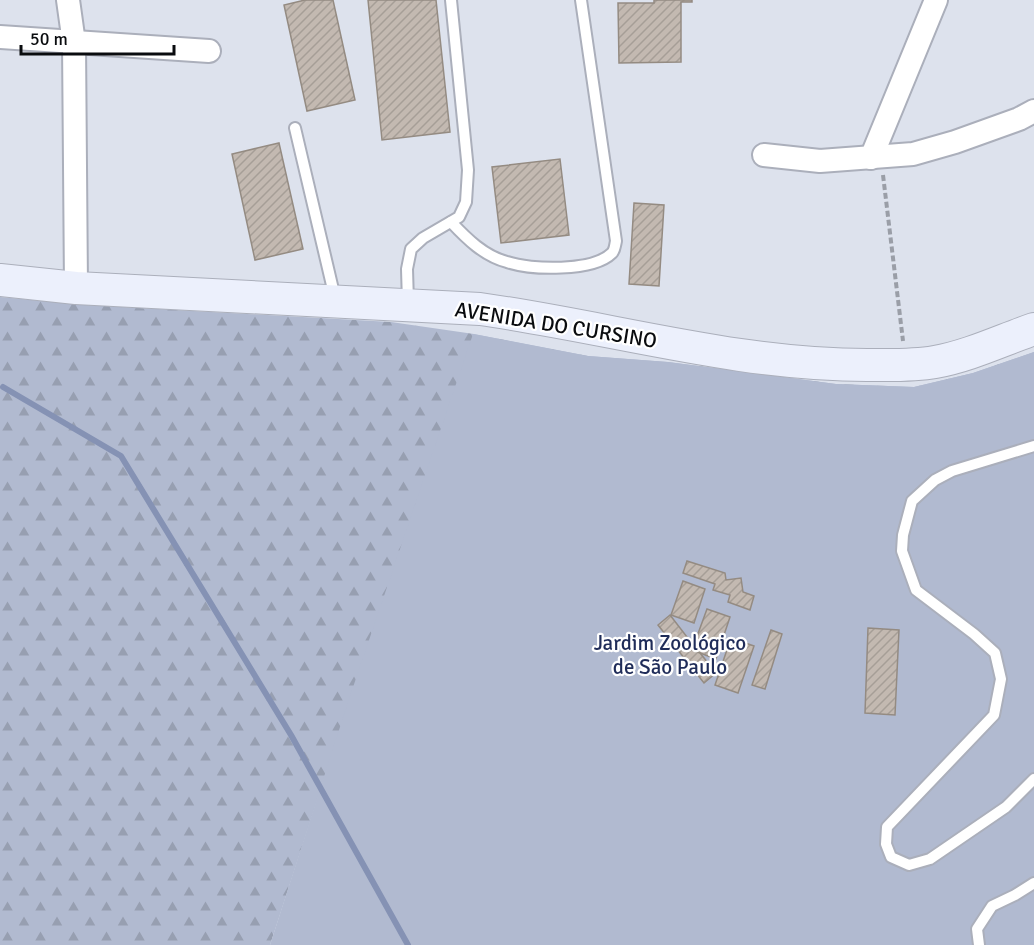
<svg xmlns="http://www.w3.org/2000/svg" width="1034" height="945" font-family="Signika,sans-serif">
<defs>
<pattern id="forest-firs" width="22" height="20" patternUnits="userSpaceOnUse" patternTransform="scale(1.5)"><rect width="22" height="20" fill="#b1bad0"/><path d="M5 1l3.5 6h-7zM16 11l3.5 6h-7z" fill="#979fb1"/></pattern>
<pattern id="building-hatch" width="6" height="6" patternUnits="userSpaceOnUse" patternTransform="scale(1.5)"><rect width="6" height="6" fill="#c3b9b1"/><path d="M-1 1l2-2M0 6l6-6M5 7l2-2" fill="none" stroke="#a69e97"/></pattern>
</defs>
<rect width="100%" height="100%" fill="#dde2ed"/>
<!-- forest -->
<path fill="url(#forest-firs)" d="M0,297L86,305L391,322L474,334L588,356L668,362L836,384L914,387L973,373L1034,352V945L350,699L270,945H0Z"/>
<!-- green -->
<path fill="#b1bad0" d="M473,334L588,356L668,362L836,384L914,387L973,373L1034,352V945H270L349,699Z"/>
<g fill="none" stroke-linecap="round" stroke-linejoin="round">
<!-- stream -->
<path stroke="#8592b4" stroke-width="6" d="M3,387L121,456L291,735L408,945"/>
</g>
<!-- building -->
<g fill="url(#building-hatch)" stroke="#948b82" stroke-width="1.5">
<path d="M305,0H333L355,100L307,111L284,5Z"/>
<path d="M368,0H436L450,132L382,140Z"/>
<path d="M654,0H692V2H681V62L619,63L618,3H654Z"/>
<path d="M279,143L303,249L255,260L232,154Z"/>
<path d="M560,159L569,235L501,243L492,167Z"/>
<path d="M634,203L664,205L659,286L629,284Z"/>
<path d="M687,561L725,573L726,580L741,578L743,592L754,596L750,610L728,602L730,595L713,590L715,584L683,573Z"/>
<path d="M683,581L705,589L694,623L671,615Z"/>
<path d="M707,609L730,617L716,659L692,650Z"/>
<path d="M670,615L694,646L692,650L700,653L716,673L704,683L658,625Z"/>
<path d="M868,628L899,630L895,715L865,713Z"/>
<path d="M771,630L782,634L765,689L752,685Z"/>
<path d="M731,638L754,646L738,693L715,685Z"/>
</g>
<g fill="none" stroke-linecap="round" stroke-linejoin="round">
<defs>
<g id="lane">
<path d="M295,128L335,298"/>
<path d="M451,222C467,239 484,256 507,262C531,270 593,272 612,253C615,250 615,245 616,241L581,0"/>
<path d="M408,303L407,269L411,249L423,238L459,217L466,202L468,170L451,0"/>
<path d="M1034,446L952,471L935,480L912,501L903,535L902,551L916,590L974,634L995,653L1001,679L994,715L887,827L886,844L891,857L909,865L930,859L1006,807L1034,779"/>
<path d="M979,945L977,929L992,906L1015,895L1034,883"/>
</g>
<g id="street">
<path d="M68,0L74,43L76,288"/>
<path d="M0,37L209,51"/>
<path d="M764,155L820,161L913,154L955,142L1019,119L1034,111"/>
<path d="M871,158L936,0"/>
</g>
<path id="secondary" d="M0,280L76,288L480,309C609,327 736,365 867,365C889,365 913,366 935,362C969,356 1002,340 1034,329"/>
</defs>
<!-- lane casing -->
<use href="#lane" stroke="#abafbb" stroke-width="14"/>
<!-- street casing -->
<use href="#street" stroke="#abafbb" stroke-width="26"/>
<!-- secondary casing -->
<use href="#secondary" stroke="#abafbb" stroke-width="34"/>
<!-- path -->
<path stroke="#9a9ea7" stroke-width="4" stroke-dasharray="6 3" stroke-linecap="butt" d="M883,175L903,341"/>
<!-- lane -->
<use href="#lane" stroke="#fff" stroke-width="10"/>
<!-- street -->
<use href="#street" stroke="#fff" stroke-width="22"/>
<!-- secondary -->
<use href="#secondary" stroke="#ecf0fc" stroke-width="32"/>
</g>
<g text-anchor="middle" dominant-baseline="central" stroke-width="4.5" stroke-linejoin="round" paint-order="stroke">
<!-- street labels -->
<g font-size="21" fill="#0a0c0f" stroke="#fff">
<text transform="translate(556 325) rotate(9)">AVENIDA DO CURSINO</text>
</g>
<!-- park labels -->
<g font-size="21" fill="#1f2c59" stroke="#fff">
<text x="670" y="643">Jardim Zoológico<tspan x="670" dy="24">de São Paulo</tspan></text>
</g>
</g>
<!-- scale -->
<path d="M21 45v9h153v-9" fill="none" stroke="#0a0c0f" stroke-width="3"/>
<text x="30" y="45" font-size="18" fill="#0a0c0f" stroke="#ffffff" stroke-width="4.5" paint-order="stroke">50 m</text>
</svg>
